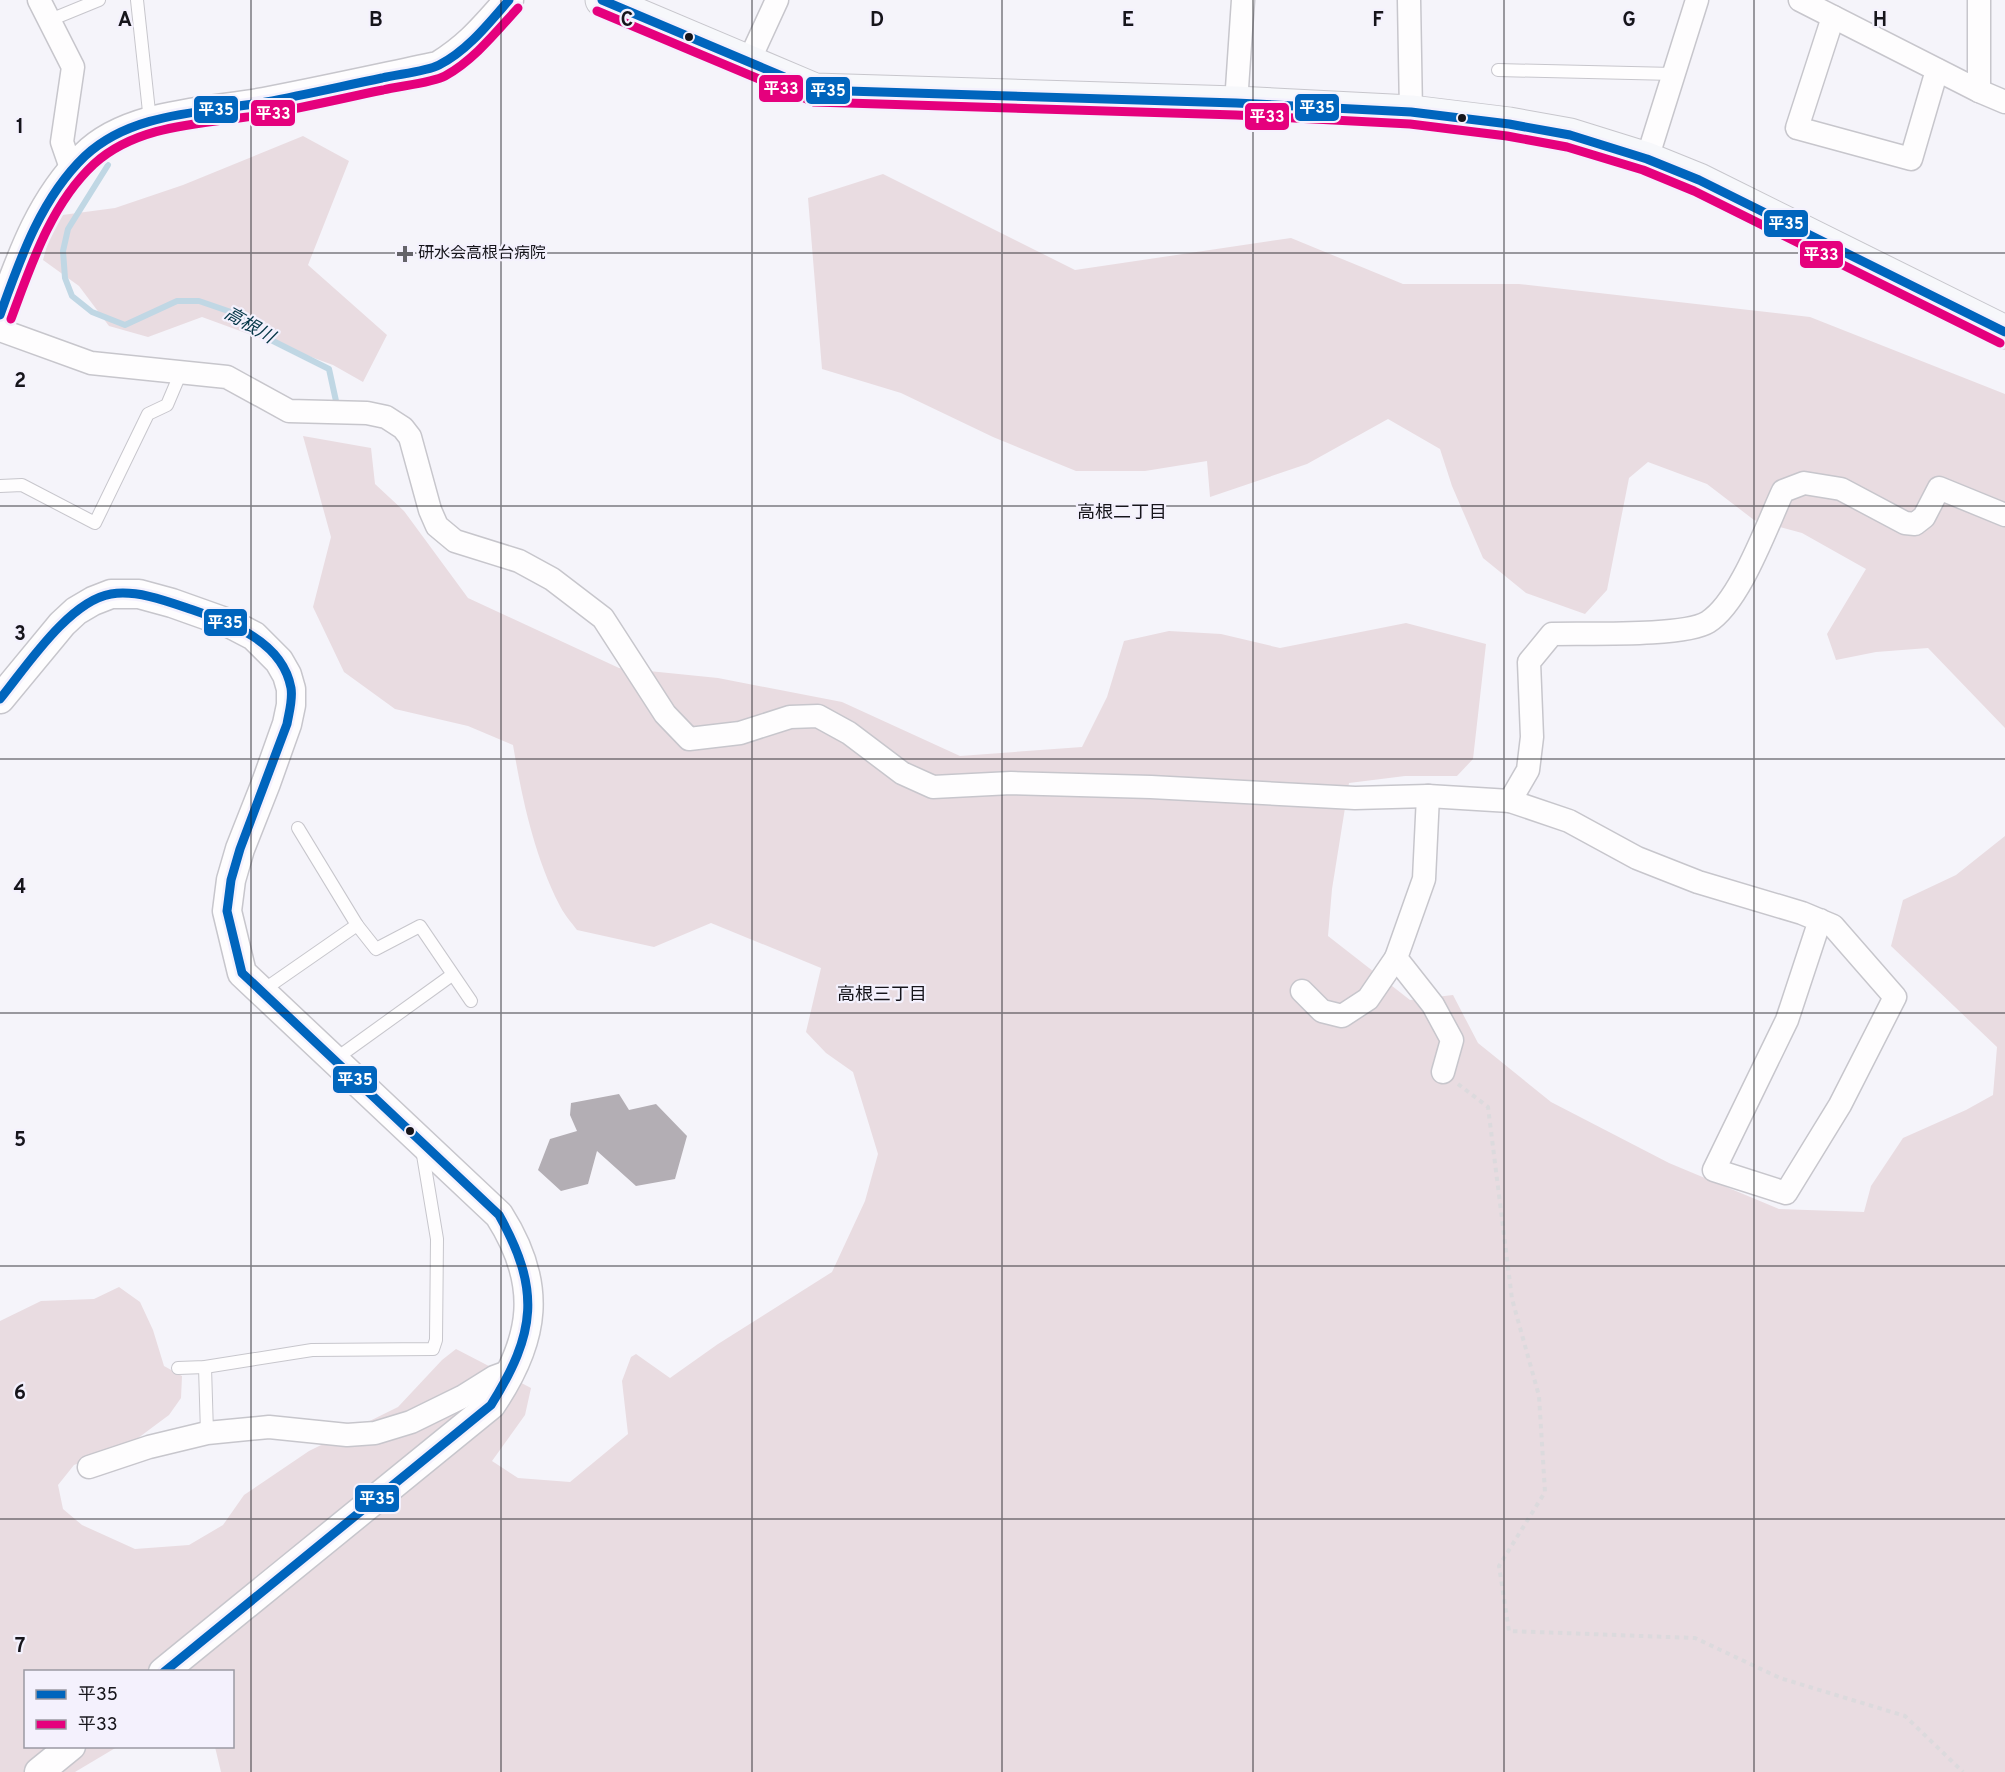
<svg xmlns="http://www.w3.org/2000/svg" width="2005" height="1772" font-family="Overpass,'Noto Sans JP',sans-serif">
<rect width="100%" height="100%" fill="#f5f4fa"/>
<!-- green -->
<g fill="#e9dce1">
<path d="M303,136L349,161L308,265L387,335L363,382L333,365L202,317L148,337L109,326L79,286L43,260L55,216L115,208L183,185Z"/>
<path d="M883,174L1075,270L1291,238L1403,284H1519L1810,317L2005,394V728L1928,648L1876,652L1836,660L1827,634L1866,569L1802,533L1754,520L1707,484L1648,462L1629,478L1607,590L1585,614L1526,593L1483,558L1452,486L1440,449L1388,419L1307,464L1210,497L1207,461L1145,471H1076L993,437L901,393L822,369L808,198Z"/>
<path d="M303,436L371,448L375,484L404,511L468,598L619,668L718,678L842,702L960,756L1082,747L1107,697L1124,641L1169,631L1221,634L1280,648L1406,623L1486,644L1473,759L1457,776H1405L1349,783L1332,889L1328,936L1410,1000L1453,995L1478,1043L1551,1102L1669,1163L1779,1209L1864,1212L1871,1186L1903,1138L1966,1110L1993,1095L1997,1047L1891,946L1903,900L1956,875L2005,836V1772H221L215,1747L232,1746V1672H26V1746L117,1747L75,1772H0V1321L41,1301L94,1299L119,1287L140,1302L153,1330L164,1366L182,1376L181,1398L169,1415L130,1444L74,1465L58,1485L63,1509L82,1525L135,1549L189,1545L223,1525L244,1495L309,1451L398,1407L442,1360L456,1349L531,1388L525,1415L492,1461L518,1478L570,1482L628,1434L622,1381L631,1357L636,1354L670,1378L718,1344L832,1272L865,1201L878,1154L853,1072L826,1053L806,1032L821,968L711,923L654,947L577,930C571,922 563,913 559,904C534,855 522,798 513,745L468,726L395,709L344,672L313,607L331,537Z"/>
</g>
<g fill="none" stroke-linecap="round" stroke-linejoin="round">
<!-- stream -->
<path stroke="#c0d7e4" stroke-width="6" d="M108,165L68,229L63,251L65,278L72,296L92,312L125,325L177,301H199L231,312L251,323L269,339L329,369L336,401"/>
</g>
<!-- building -->
<path fill="#b3aeb4" d="M619,1094L629,1110L656,1104L687,1136L675,1179L636,1186L597,1151L588,1184L561,1191L538,1170L550,1139L577,1131L570,1115L571,1103Z"/>
<g fill="none" stroke-linecap="round" stroke-linejoin="round">
<defs>
<g id="service">
<path d="M137,0L150,121"/>
<path d="M50,20L99,0"/>
<path d="M1498,70L1674,74"/>
<path d="M0,486L22,485L95,523L148,414L167,405L181,372"/>
<path d="M298,828L357,925L376,949L420,926L471,1001"/>
<path d="M262,991L357,925"/>
<path d="M334,1060L452,975"/>
<path d="M205,1367L207,1433"/>
<path d="M178,1368L205,1367L312,1350L433,1349L436,1340L437,1239L422,1149"/>
</g>
<g id="minor">
<path d="M39,0L73,67L62,142L72,171"/>
<path d="M1409,0L1411,112"/>
<path d="M1800,0L1979,91L2005,102"/>
<path d="M1979,0V91"/>
<path d="M1833,17L1797,128L1911,159L1937,70"/>
<path d="M748,63L777,0"/>
<path d="M1236,103L1243,0"/>
<path d="M1647,159L1697,0"/>
<path d="M0,330L91,363L227,377L289,411L367,413L386,417L403,428L410,437L430,510L437,526L455,541L519,561L552,579L603,618L665,714L689,739L740,733L790,717L818,716L849,733L902,773L933,787L1011,783L1151,787L1355,798L1428,796L1510,801L1528,770L1532,737L1529,662L1552,634C1584,633 1684,637 1708,622C1740,602 1767,525 1783,491L1804,483L1841,489L1905,523L1915,524L1924,517L1939,488L2005,515"/>
<path d="M1428,796L1424,879L1396,958L1433,1005L1452,1040L1443,1072"/>
<path d="M1510,801L1569,821L1637,858L1698,882L1802,913L1833,926L1895,997L1840,1105L1786,1193L1714,1170L1787,1020L1820,920"/>
<path d="M1302,991L1322,1011L1342,1016L1368,999L1396,958"/>
<path d="M89,1467L149,1447L207,1433L269,1427L347,1435L375,1433L411,1422L462,1397L494,1377L513,1370"/>
</g>
<g id="tertiary">
<path d="M0,315C21,257 40,201 85,156C127,113 208,112 264,102C322,91 380,78 438,66C470,46 484,28 509,0"/>
<path d="M0,699L62,624L76,611L93,601L111,594H139L172,603L231,624L254,636L279,661L287,675L291,689V705L287,724L266,783L240,849L231,880L227,911L242,973L499,1215C543,1284 536,1339 491,1405L163,1672"/>
<path d="M39,1772L71,1746"/>
</g>
<path id="secondary" d="M602,0L815,90L1236,103L1411,112L1509,124L1570,135L1647,159L1699,180L2005,332"/>
</defs>
<!-- service casing -->
<use href="#service" stroke="#c7c6cc" stroke-width="14"/>
<!-- minor casing -->
<use href="#minor" stroke="#c7c6cc" stroke-width="25"/>
<!-- tertiary casing -->
<use href="#tertiary" stroke="#c7c6cc" stroke-width="31"/>
<!-- secondary casing -->
<use href="#secondary" stroke="#c7c6cc" stroke-width="35"/>
<!-- path -->
<path stroke="#dcdadd" stroke-width="4" stroke-dasharray="4.5 4.5" stroke-linecap="butt" d="M1458,1084L1488,1107L1512,1299L1539,1396L1545,1492L1499,1566L1509,1631L1695,1638L1780,1678L1905,1716L1963,1772"/>
<!-- service -->
<use href="#service" stroke="#fefdfe" stroke-width="12"/>
<!-- minor -->
<use href="#minor" stroke="#fefdfe" stroke-width="22"/>
<!-- tertiary -->
<use href="#tertiary" stroke="#fefdfe" stroke-width="28"/>
<!-- secondary -->
<use href="#secondary" stroke="#f7f8fb" stroke-width="33"/>
<defs>
<g id="bus-1">
<path d="M602,0L815,90L1236,103L1411,112L1509,124L1570,135L1647,159L1699,180L2005,332"/>
<path d="M0,315C20,259 41,198 85,156C133,111 205,113 266,102C304,95 343,86 382,78C398,74 425,72 439,65C467,51 489,23 509,0"/>
<path d="M0,699C26,667 69,601 111,594C136,590 164,600 187,608C227,622 282,639 291,688C293,700 289,712 287,724L240,849L231,880L227,911L242,973L499,1215C541,1290 536,1333 491,1405L164,1672"/>
</g>
<g id="bus-2">
<path d="M597,11L814,102L1236,115L1410,124L1507,136L1567,147L1643,170L1694,191L2000,343"/>
<path d="M11,319C31,265 51,204 94,164C140,122 209,124 267,114C306,107 344,98 383,90C399,86 432,83 445,76C474,60 496,32 518,8"/>
</g>
</defs>
<!-- bus-1 casing -->
<use href="#bus-1" stroke="#f4f1fd" stroke-width="14"/>
<!-- bus-2 casing -->
<use href="#bus-2" stroke="#f4f1fd" stroke-width="14"/>
<!-- bus-1 -->
<use href="#bus-1" stroke="#0065bd" stroke-width="9"/>
<!-- bus-2 -->
<use href="#bus-2" stroke="#e5007d" stroke-width="9"/>
</g>
<!-- grid -->
<path fill="none" stroke="#16151b" stroke-width="1.5" stroke-opacity="0.55" d="M251,0V1772M501,0V1772M752,0V1772M1002,0V1772M1253,0V1772M1504,0V1772M1754,0V1772M0,253H2005M0,506H2005M0,759H2005M0,1013H2005M0,1266H2005M0,1519H2005"/>
<!-- markers -->
<g fill="#16151b" stroke="#f4f1fd" stroke-width="2">
<circle cx="689" cy="37" r="5"/>
<circle cx="1462" cy="118" r="5"/>
<circle cx="410" cy="1131" r="5"/>
</g>
<path fill="#646369" stroke="#f4f1fd" stroke-width="2" d="M402 245h6v6h6v6h-6v6h-6v-6h-6v-6h6z"/>
<g text-anchor="middle" dominant-baseline="central" stroke-width="4.5" stroke-linejoin="round" paint-order="stroke">
<!-- poi labels -->
<g font-size="16" fill="#16151b" stroke="#f4f1fd" text-anchor="start">
<text x="418" y="254">研水会高根台病院</text>
</g>
<!-- water labels -->
<g font-size="18" font-style="italic" fill="#033546" stroke="#f4f1fd">
<text transform="translate(249 326) rotate(30)">高根川</text>
</g>
<!-- neighbourhood labels -->
<g font-size="18" fill="#16151b" stroke="#f4f1fd">
<text x="1122" y="513">高根二丁目</text>
<text x="882" y="995">高根三丁目</text>
</g>
</g>
<g font-size="20" text-anchor="middle" font-weight="bold" fill="#16151b" stroke="#f4f1fd" stroke-width="4.5" stroke-linejoin="round" paint-order="stroke">
<text x="125" y="26">A</text>
<text x="376" y="26">B</text>
<text x="627" y="26">C</text>
<text x="877" y="26">D</text>
<text x="1128" y="26">E</text>
<text x="1378" y="26">F</text>
<text x="1629" y="26">G</text>
<text x="1880" y="26">H</text>
<text x="20" y="133">1</text>
<text x="20" y="387">2</text>
<text x="20" y="640">3</text>
<text x="20" y="893">4</text>
<text x="20" y="1146">5</text>
<text x="20" y="1399">6</text>
<text x="20" y="1652">7</text>
</g>
<g stroke="#f4f1fd" stroke-width="2">
<rect x="758" y="74" width="46" height="29" rx="6" fill="#e5007d"/>
<rect x="805" y="76" width="46" height="29" rx="6" fill="#0065bd"/>
<rect x="1294" y="93" width="46" height="29" rx="6" fill="#0065bd"/>
<rect x="193" y="95" width="46" height="29" rx="6" fill="#0065bd"/>
<rect x="250" y="99" width="46" height="28" rx="6" fill="#e5007d"/>
<rect x="1244" y="102" width="46" height="29" rx="6" fill="#e5007d"/>
<rect x="1763" y="209" width="46" height="29" rx="6" fill="#0065bd"/>
<rect x="1799" y="240" width="45" height="29" rx="6" fill="#e5007d"/>
<rect x="203" y="608" width="45" height="29" rx="6" fill="#0065bd"/>
<rect x="332" y="1065" width="46" height="29" rx="6" fill="#0065bd"/>
<rect x="354" y="1484" width="46" height="29" rx="6" fill="#0065bd"/>
</g>
<g font-size="16" text-anchor="middle" font-weight="bold" fill="#fff">
<text x="781" y="94">平33</text>
<text x="828" y="96">平35</text>
<text x="1317" y="113">平35</text>
<text x="216" y="115">平35</text>
<text x="273" y="119">平33</text>
<text x="1267" y="122">平33</text>
<text x="1786" y="229">平35</text>
<text x="1821" y="260">平33</text>
<text x="225" y="628">平35</text>
<text x="355" y="1085">平35</text>
<text x="377" y="1504">平35</text>
</g>
<!-- legend -->
<rect x="24" y="1670" width="210" height="78" fill="#f4f1fd" stroke="#9b99a3" stroke-width="1.5"/>
<rect x="36" y="1690" width="30" height="9" fill="#0065bd" stroke="#9b99a3" stroke-width="1.5"/>
<text x="78" y="1700" font-size="18" fill="#16151b">平35</text>
<rect x="36" y="1720" width="30" height="9" fill="#e5007d" stroke="#9b99a3" stroke-width="1.5"/>
<text x="78" y="1730" font-size="18" fill="#16151b">平33</text>
</svg>
